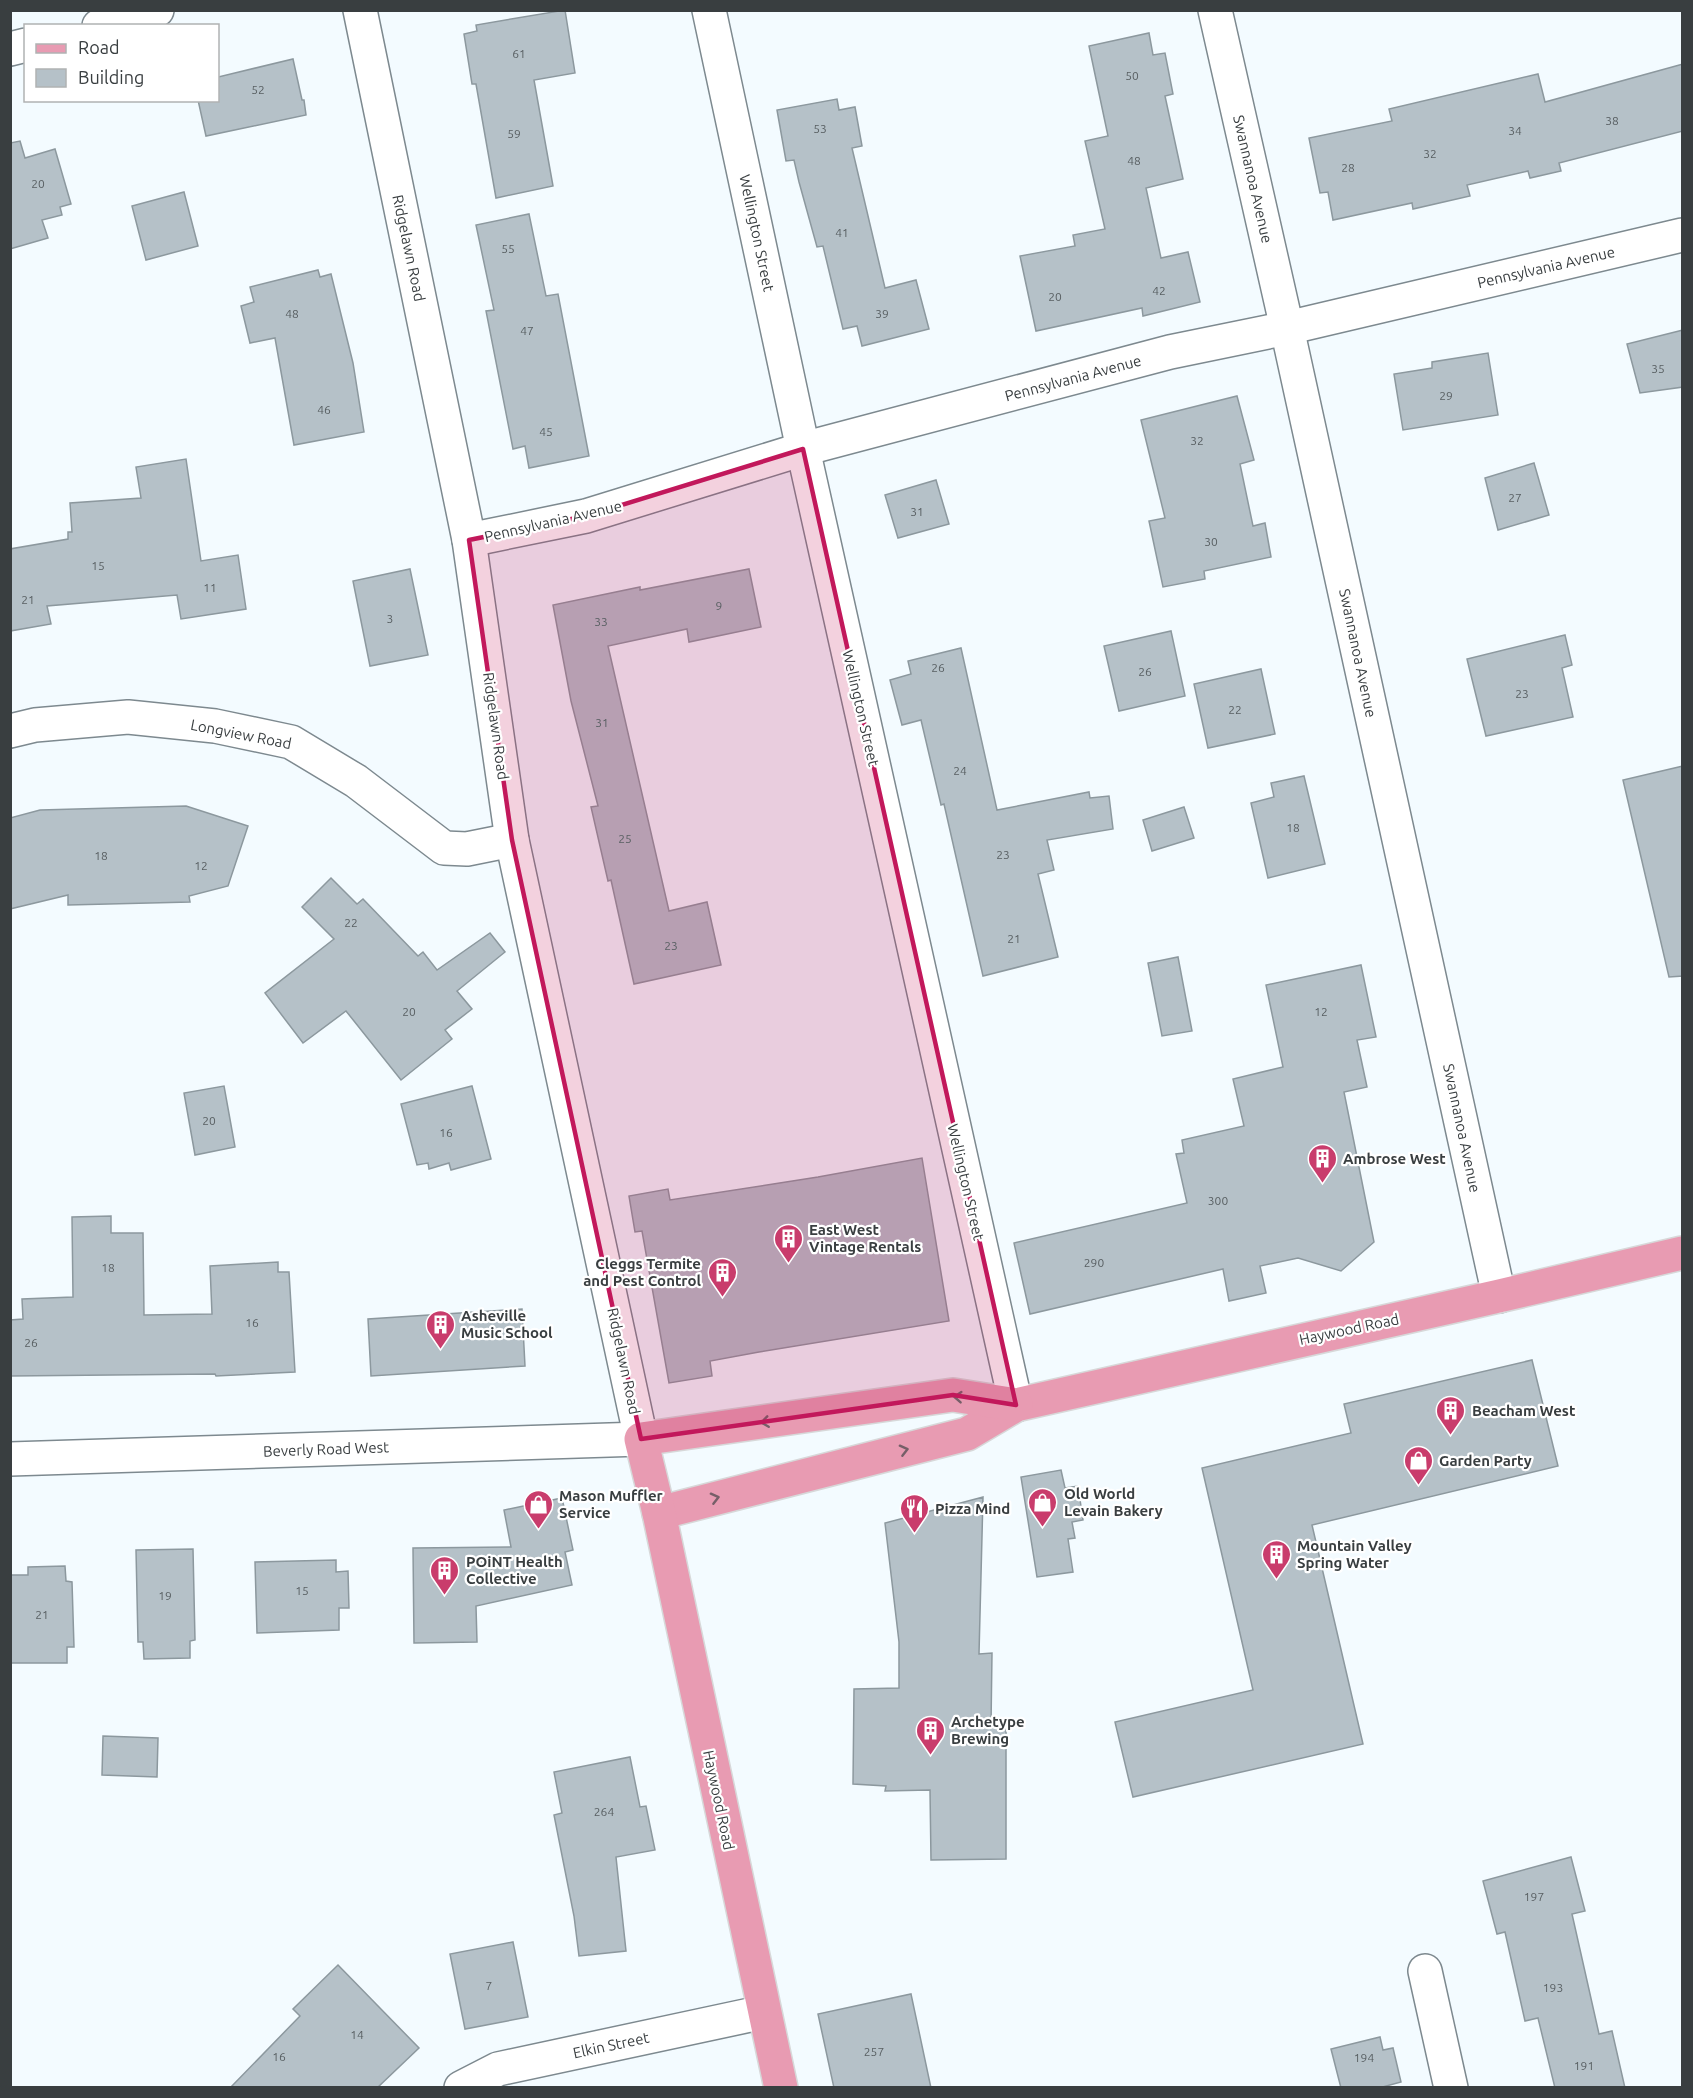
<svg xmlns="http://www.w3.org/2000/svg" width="1693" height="2098" font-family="Ubuntu,sans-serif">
<rect width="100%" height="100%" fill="#f3fbff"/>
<!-- building -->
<g fill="#b5c1c8" stroke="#8c989e" stroke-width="1.5">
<path d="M565,10L575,73L534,80L553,186L496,198L476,84H472L464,34L477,31L476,25Z"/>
<path d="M1149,33L1153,55L1165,53L1173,94L1165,96L1183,179L1146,188L1161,258L1188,252L1200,302L1143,316L1142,308L1036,331L1020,256L1075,246L1073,235L1105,229L1085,141L1108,136L1089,46Z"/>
<path d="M293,59L302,100H304L306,115L206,136L198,100H218V77Z"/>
<path d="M1683,64V131L1559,163L1561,171L1530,178L1528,171L1467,185L1470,196L1413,209L1412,203L1333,220L1328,192L1320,193L1309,138L1392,121L1389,109L1538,74L1545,102Z"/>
<path d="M837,99L839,110L855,107L862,146L852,148L885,288L916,280L929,329L862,346L857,326L843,329L823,246L817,247L799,182L794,160L786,161L777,110Z"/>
<path d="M20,141L25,158L55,149L71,204L60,207L62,215L42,220L48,238L10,249V143Z"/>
<path d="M184,192L198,246L146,260L132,206Z"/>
<path d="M529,214L546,296L558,294L589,456L529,468L525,446L513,449L486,311L494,310L476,225Z"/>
<path d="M318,270L320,277L331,274L353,363L364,432L294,445L275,338L250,343L241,306L254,302L250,287Z"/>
<path d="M1683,330V387L1640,393L1627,344Z"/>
<path d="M1488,353L1498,415L1403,430L1394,374L1432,368V362Z"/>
<path d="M1237,396L1254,460L1240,464L1253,526L1265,523L1271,557L1204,571L1205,579L1163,587L1149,521L1165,518L1141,420Z"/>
<path d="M186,459L201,561L238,555L246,609L181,619L177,595L47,606L51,624L10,631V549L68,539V532H72L70,503L141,498L136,467Z"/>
<path d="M1534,463L1549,515L1498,530L1485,478Z"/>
<path d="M936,480L949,524L898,538L885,495Z"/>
<path d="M410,569L428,655L370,666L353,581Z"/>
<path d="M749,569L761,627L689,642L687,629L608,646L669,911L707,902L721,965L634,984L611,880L608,881L591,807L598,806L571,701L553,605L640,587V590Z"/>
<path d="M1171,631L1185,696L1119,711L1104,646Z"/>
<path d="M1565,635L1572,665L1562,668L1573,717L1486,736L1467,659Z"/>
<path d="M961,648L997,810L1089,792L1090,798L1109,796L1113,829L1047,840L1054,870L1038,874L1058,957L983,976L944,804L941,805L921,720L902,725L890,680L911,674L908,661Z"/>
<path d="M1261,669L1275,734L1208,748L1194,684Z"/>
<path d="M1683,766V976L1669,977L1623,780Z"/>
<path d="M1304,776L1325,864L1268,878L1251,803L1274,797L1271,783Z"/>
<path d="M186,806L248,826L228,886L189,896L190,902L68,905V895L10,909V818L40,810Z"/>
<path d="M1184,807L1194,838L1152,851L1143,820Z"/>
<path d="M331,878L357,904L363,899L418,956L423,952L437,970L490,933L505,952L457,991L472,1009L445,1030L452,1039L401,1080L346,1011L303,1043L265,993L334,939L302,907Z"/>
<path d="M1178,957L1192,1031L1162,1036L1148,963Z"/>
<path d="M1361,965L1376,1037L1357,1040L1367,1087L1344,1092L1374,1242L1341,1271L1298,1258L1260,1266L1266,1293L1229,1301L1223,1269L1030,1314L1014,1243L1187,1203L1176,1154L1184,1153L1182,1140L1244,1126L1233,1079L1283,1067L1266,985Z"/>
<path d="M224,1086L235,1147L195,1155L184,1093Z"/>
<path d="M472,1086L491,1159L451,1170L449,1163L429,1169L428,1163L417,1165L401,1104Z"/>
<path d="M922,1158L949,1321L759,1352L710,1361L712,1376L669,1383L642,1231L635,1232L629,1196L668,1189L670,1200L818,1177Z"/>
<path d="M111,1216V1233H143L144,1315L212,1314L210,1266L278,1262V1272H289L295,1372L216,1376L215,1374L10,1376V1320L23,1319L22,1299L73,1297L72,1217Z"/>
<path d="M522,1309L525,1366L371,1376L368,1319Z"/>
<path d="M1532,1360L1558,1466L1312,1525L1363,1744L1133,1797L1115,1722L1253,1690L1202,1468L1351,1433L1344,1404Z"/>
<path d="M1061,1470L1065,1488L1078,1486L1083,1520L1072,1522L1075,1538L1068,1539L1073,1572L1037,1577L1021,1477Z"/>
<path d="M983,1497L979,1654L992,1653L991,1726L1006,1727V1859L931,1860L930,1790L885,1791L886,1786L853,1784L854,1689L899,1688V1642L885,1523Z"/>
<path d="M562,1498L573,1550L565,1552L572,1585L476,1606L477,1642L414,1643L413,1548L511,1547L504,1510Z"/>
<path d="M193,1549L195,1640L190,1641V1658L144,1659L143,1642H138L136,1550Z"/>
<path d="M336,1560V1572L348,1571L349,1608H339V1630L257,1633L255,1562Z"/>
<path d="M65,1566L66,1581L72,1582L74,1647H67V1663H10V1575H28V1567Z"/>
<path d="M103,1736L158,1738L157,1777L102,1775Z"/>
<path d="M630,1757L640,1807L646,1806L655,1850L616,1857L626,1951L579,1956L574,1916L554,1815L562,1813L554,1772Z"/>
<path d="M1571,1857L1585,1911L1572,1914L1599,2034L1612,2031L1625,2088H1555L1538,2018L1525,2021L1505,1932L1497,1934L1483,1881Z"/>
<path d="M513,1942L528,2017L465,2029L450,1954Z"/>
<path d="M338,1965L419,2048L377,2088H230L300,2016L293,2009Z"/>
<path d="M911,1994L931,2088H834L818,2014Z"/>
<path d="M1380,2037L1383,2050L1393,2048L1401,2082L1379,2088H1341L1331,2049Z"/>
</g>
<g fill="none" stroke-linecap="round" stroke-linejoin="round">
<defs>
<g id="minor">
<path d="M360,10L469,540L512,840L641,1439"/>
<path d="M709,10L803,449L1016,1405"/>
<path d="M1215,10L1287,328L1499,1296"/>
<path d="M99,26L157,10"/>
<path d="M10,49L26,45"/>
<path d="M469,540L586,516L803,449L1170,352L1287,328L1682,235"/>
<path d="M10,731L35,725L128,717L215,726L291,742L356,781L444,848L467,849L512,840"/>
<path d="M1425,1971L1451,2088"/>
<path d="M461,2088L498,2069L764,2012"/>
</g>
<path id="tertiary" d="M10,1459L641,1439"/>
<g id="primary">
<path d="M659,1513L967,1434L1016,1405L1499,1296L1682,1253"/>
<path d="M781,2088L659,1513L641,1439L953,1395L1016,1405"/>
</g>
</defs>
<!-- minor casing -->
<use href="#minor" stroke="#7d898f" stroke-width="36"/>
<!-- tertiary casing -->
<use href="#tertiary" stroke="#7d898f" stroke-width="36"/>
<!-- primary casing -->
<use href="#primary" stroke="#d7d8d9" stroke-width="36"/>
<!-- minor -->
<use href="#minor" stroke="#fff" stroke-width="33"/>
<!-- tertiary -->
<use href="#tertiary" stroke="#fff" stroke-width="33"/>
<!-- primary -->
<use href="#primary" stroke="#e89bb2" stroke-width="33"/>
</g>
<!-- one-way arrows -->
<defs><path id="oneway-chevron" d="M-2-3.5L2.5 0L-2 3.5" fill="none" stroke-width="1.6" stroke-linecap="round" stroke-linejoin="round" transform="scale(1.5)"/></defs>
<g stroke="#765f68">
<use href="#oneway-chevron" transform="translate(958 1397) rotate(-176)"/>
<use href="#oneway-chevron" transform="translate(765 1422) rotate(172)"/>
<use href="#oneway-chevron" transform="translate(904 1450) rotate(-14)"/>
<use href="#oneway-chevron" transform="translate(715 1498) rotate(-14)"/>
</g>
<!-- marked area -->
<path fill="#c2185b" fill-opacity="0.2" stroke="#c2185b" stroke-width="4.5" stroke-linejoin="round" d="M803,449L1016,1405L953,1395L641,1439L512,840L469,540L586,516Z"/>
<!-- icons -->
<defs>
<symbol id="building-pin" viewBox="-11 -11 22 30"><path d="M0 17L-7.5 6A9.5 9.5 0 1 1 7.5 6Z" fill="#c93c6c" stroke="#fff"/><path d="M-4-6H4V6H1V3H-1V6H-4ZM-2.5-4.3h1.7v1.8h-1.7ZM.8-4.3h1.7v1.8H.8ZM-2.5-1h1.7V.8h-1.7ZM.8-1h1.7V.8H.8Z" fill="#fff"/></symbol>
<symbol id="shop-pin" viewBox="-11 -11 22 30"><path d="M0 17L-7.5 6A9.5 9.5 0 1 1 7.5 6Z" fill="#c93c6c" stroke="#fff"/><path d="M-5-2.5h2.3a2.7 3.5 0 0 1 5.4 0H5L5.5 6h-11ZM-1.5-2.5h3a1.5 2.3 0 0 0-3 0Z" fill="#fff"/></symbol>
<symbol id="restaurant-pin" viewBox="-11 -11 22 30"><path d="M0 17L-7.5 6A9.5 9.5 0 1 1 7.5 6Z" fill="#c93c6c" stroke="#fff"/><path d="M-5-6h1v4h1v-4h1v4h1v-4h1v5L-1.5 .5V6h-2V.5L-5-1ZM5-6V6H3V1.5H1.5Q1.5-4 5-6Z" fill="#fff"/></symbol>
</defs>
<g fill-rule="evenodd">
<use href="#building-pin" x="1306" y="1142" width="33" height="45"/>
<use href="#building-pin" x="772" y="1222" width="33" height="45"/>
<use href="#building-pin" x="706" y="1256" width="33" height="45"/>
<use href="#building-pin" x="424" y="1308" width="33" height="45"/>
<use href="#building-pin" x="1434" y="1394" width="33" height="45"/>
<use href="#shop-pin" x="1402" y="1444" width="33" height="45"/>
<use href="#shop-pin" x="1026" y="1486" width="33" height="45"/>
<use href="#shop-pin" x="522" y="1488" width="33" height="45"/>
<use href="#restaurant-pin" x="898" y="1492" width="33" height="45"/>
<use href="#building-pin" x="1260" y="1538" width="33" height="45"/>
<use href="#building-pin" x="428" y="1554" width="33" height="45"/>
<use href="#building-pin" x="914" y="1714" width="33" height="45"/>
</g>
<g text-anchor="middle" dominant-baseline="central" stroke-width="4.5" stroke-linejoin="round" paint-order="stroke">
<!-- number labels -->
<g font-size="12" fill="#585f62">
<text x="519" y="53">61</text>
<text x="1132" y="75">50</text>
<text x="258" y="89">52</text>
<text x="1612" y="120">38</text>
<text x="820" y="128">53</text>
<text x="1515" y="130">34</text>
<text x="514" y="133">59</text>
<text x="1430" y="153">32</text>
<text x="1134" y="160">48</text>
<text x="1348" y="167">28</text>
<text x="38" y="183">20</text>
<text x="842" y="232">41</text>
<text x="508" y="248">55</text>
<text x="1159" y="290">42</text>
<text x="1055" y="296">20</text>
<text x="292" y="313">48</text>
<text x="882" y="313">39</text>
<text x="527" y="330">47</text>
<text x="1658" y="368">35</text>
<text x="1446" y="395">29</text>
<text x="324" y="409">46</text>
<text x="546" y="431">45</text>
<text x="1197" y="440">32</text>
<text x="1515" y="497">27</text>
<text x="917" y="511">31</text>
<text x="1211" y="541">30</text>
<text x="98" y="565">15</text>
<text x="210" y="587">11</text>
<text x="28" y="599">21</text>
<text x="719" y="605">9</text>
<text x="390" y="618">3</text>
<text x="601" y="621">33</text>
<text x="938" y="667">26</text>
<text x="1145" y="671">26</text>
<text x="1522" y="693">23</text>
<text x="1235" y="709">22</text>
<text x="602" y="722">31</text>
<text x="960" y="770">24</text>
<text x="1293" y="827">18</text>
<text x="625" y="838">25</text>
<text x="1003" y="854">23</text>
<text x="101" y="855">18</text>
<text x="201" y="865">12</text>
<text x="351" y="922">22</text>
<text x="1014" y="938">21</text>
<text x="671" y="945">23</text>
<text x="409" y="1011">20</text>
<text x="1321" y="1011">12</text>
<text x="209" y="1120">20</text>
<text x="446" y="1132">16</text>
<text x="1218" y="1200">300</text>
<text x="1094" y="1262">290</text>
<text x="108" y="1267">18</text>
<text x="252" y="1322">16</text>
<text x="31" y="1342">26</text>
<text x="302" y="1590">15</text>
<text x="165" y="1595">19</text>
<text x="42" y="1614">21</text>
<text x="604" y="1811">264</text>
<text x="1534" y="1896">197</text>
<text x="489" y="1985">7</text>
<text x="1553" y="1987">193</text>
<text x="357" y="2034">14</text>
<text x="874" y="2051">257</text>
<text x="279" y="2056">16</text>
<text x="1364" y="2057">194</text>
<text x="1584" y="2065">191</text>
</g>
<!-- street labels -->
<g font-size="15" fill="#393e40" stroke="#fff">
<text transform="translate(1253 179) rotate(77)">Swannanoa Avenue</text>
<text transform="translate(757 233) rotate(78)">Wellington Street</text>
<text transform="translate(409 248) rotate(78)">Ridgelawn Road</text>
<text transform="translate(1546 267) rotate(-13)">Pennsylvania Avenue</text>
<text transform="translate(1073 378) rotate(-15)">Pennsylvania Avenue</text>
<text transform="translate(553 521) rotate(-13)">Pennsylvania Avenue</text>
<text transform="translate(1358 653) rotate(78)">Swannanoa Avenue</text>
<text transform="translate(861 708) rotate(77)">Wellington Street</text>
<text transform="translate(496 726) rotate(82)">Ridgelawn Road</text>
<text transform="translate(241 734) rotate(11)">Longview Road</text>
<text transform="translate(1462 1128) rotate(78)">Swannanoa Avenue</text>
<text transform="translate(966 1182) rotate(77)">Wellington Street</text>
<text transform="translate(1349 1329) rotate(-12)">Haywood Road</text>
<text transform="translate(624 1361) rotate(78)">Ridgelawn Road</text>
<text transform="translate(326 1449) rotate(-2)">Beverly Road West</text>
<text transform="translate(719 1800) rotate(78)">Haywood Road</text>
<text transform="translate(611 2045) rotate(-12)">Elkin Street</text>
</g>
<!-- poi labels -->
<g font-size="15" font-weight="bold" fill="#393e40" stroke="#fff" text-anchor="start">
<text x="1343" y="1158">Ambrose West</text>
<text x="809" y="1229">East West<tspan x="809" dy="17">Vintage Rentals</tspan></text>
<text x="701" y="1263" text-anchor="end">Cleggs Termite<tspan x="701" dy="17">and Pest Control</tspan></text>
<text x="461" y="1315">Asheville<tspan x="461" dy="17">Music School</tspan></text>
<text x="1472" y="1410">Beacham West</text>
<text x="1439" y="1460">Garden Party</text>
<text x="1064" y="1493">Old World<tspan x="1064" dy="17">Levain Bakery</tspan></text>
<text x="559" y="1495">Mason Muffler<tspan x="559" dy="17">Service</tspan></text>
<text x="935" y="1508">Pizza Mind</text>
<text x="1297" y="1545">Mountain Valley<tspan x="1297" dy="17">Spring Water</tspan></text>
<text x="466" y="1561">POiNT Health<tspan x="466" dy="17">Collective</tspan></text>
<text x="951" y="1721">Archetype<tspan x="951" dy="17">Brewing</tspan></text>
</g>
</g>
<!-- border -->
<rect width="1693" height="2098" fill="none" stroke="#393e40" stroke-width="24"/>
<!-- legend -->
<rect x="24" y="24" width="195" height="78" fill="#ffffff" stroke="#b0b2b3" stroke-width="1.5"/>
<rect x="36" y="44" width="30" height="9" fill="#e89bb2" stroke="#b0b2b3" stroke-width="1.5"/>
<text x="78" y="54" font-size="18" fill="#393e40">Road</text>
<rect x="36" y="69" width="30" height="18" fill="#b5c1c8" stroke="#b0b2b3" stroke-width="1.5"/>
<text x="78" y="84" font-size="18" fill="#393e40">Building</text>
</svg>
